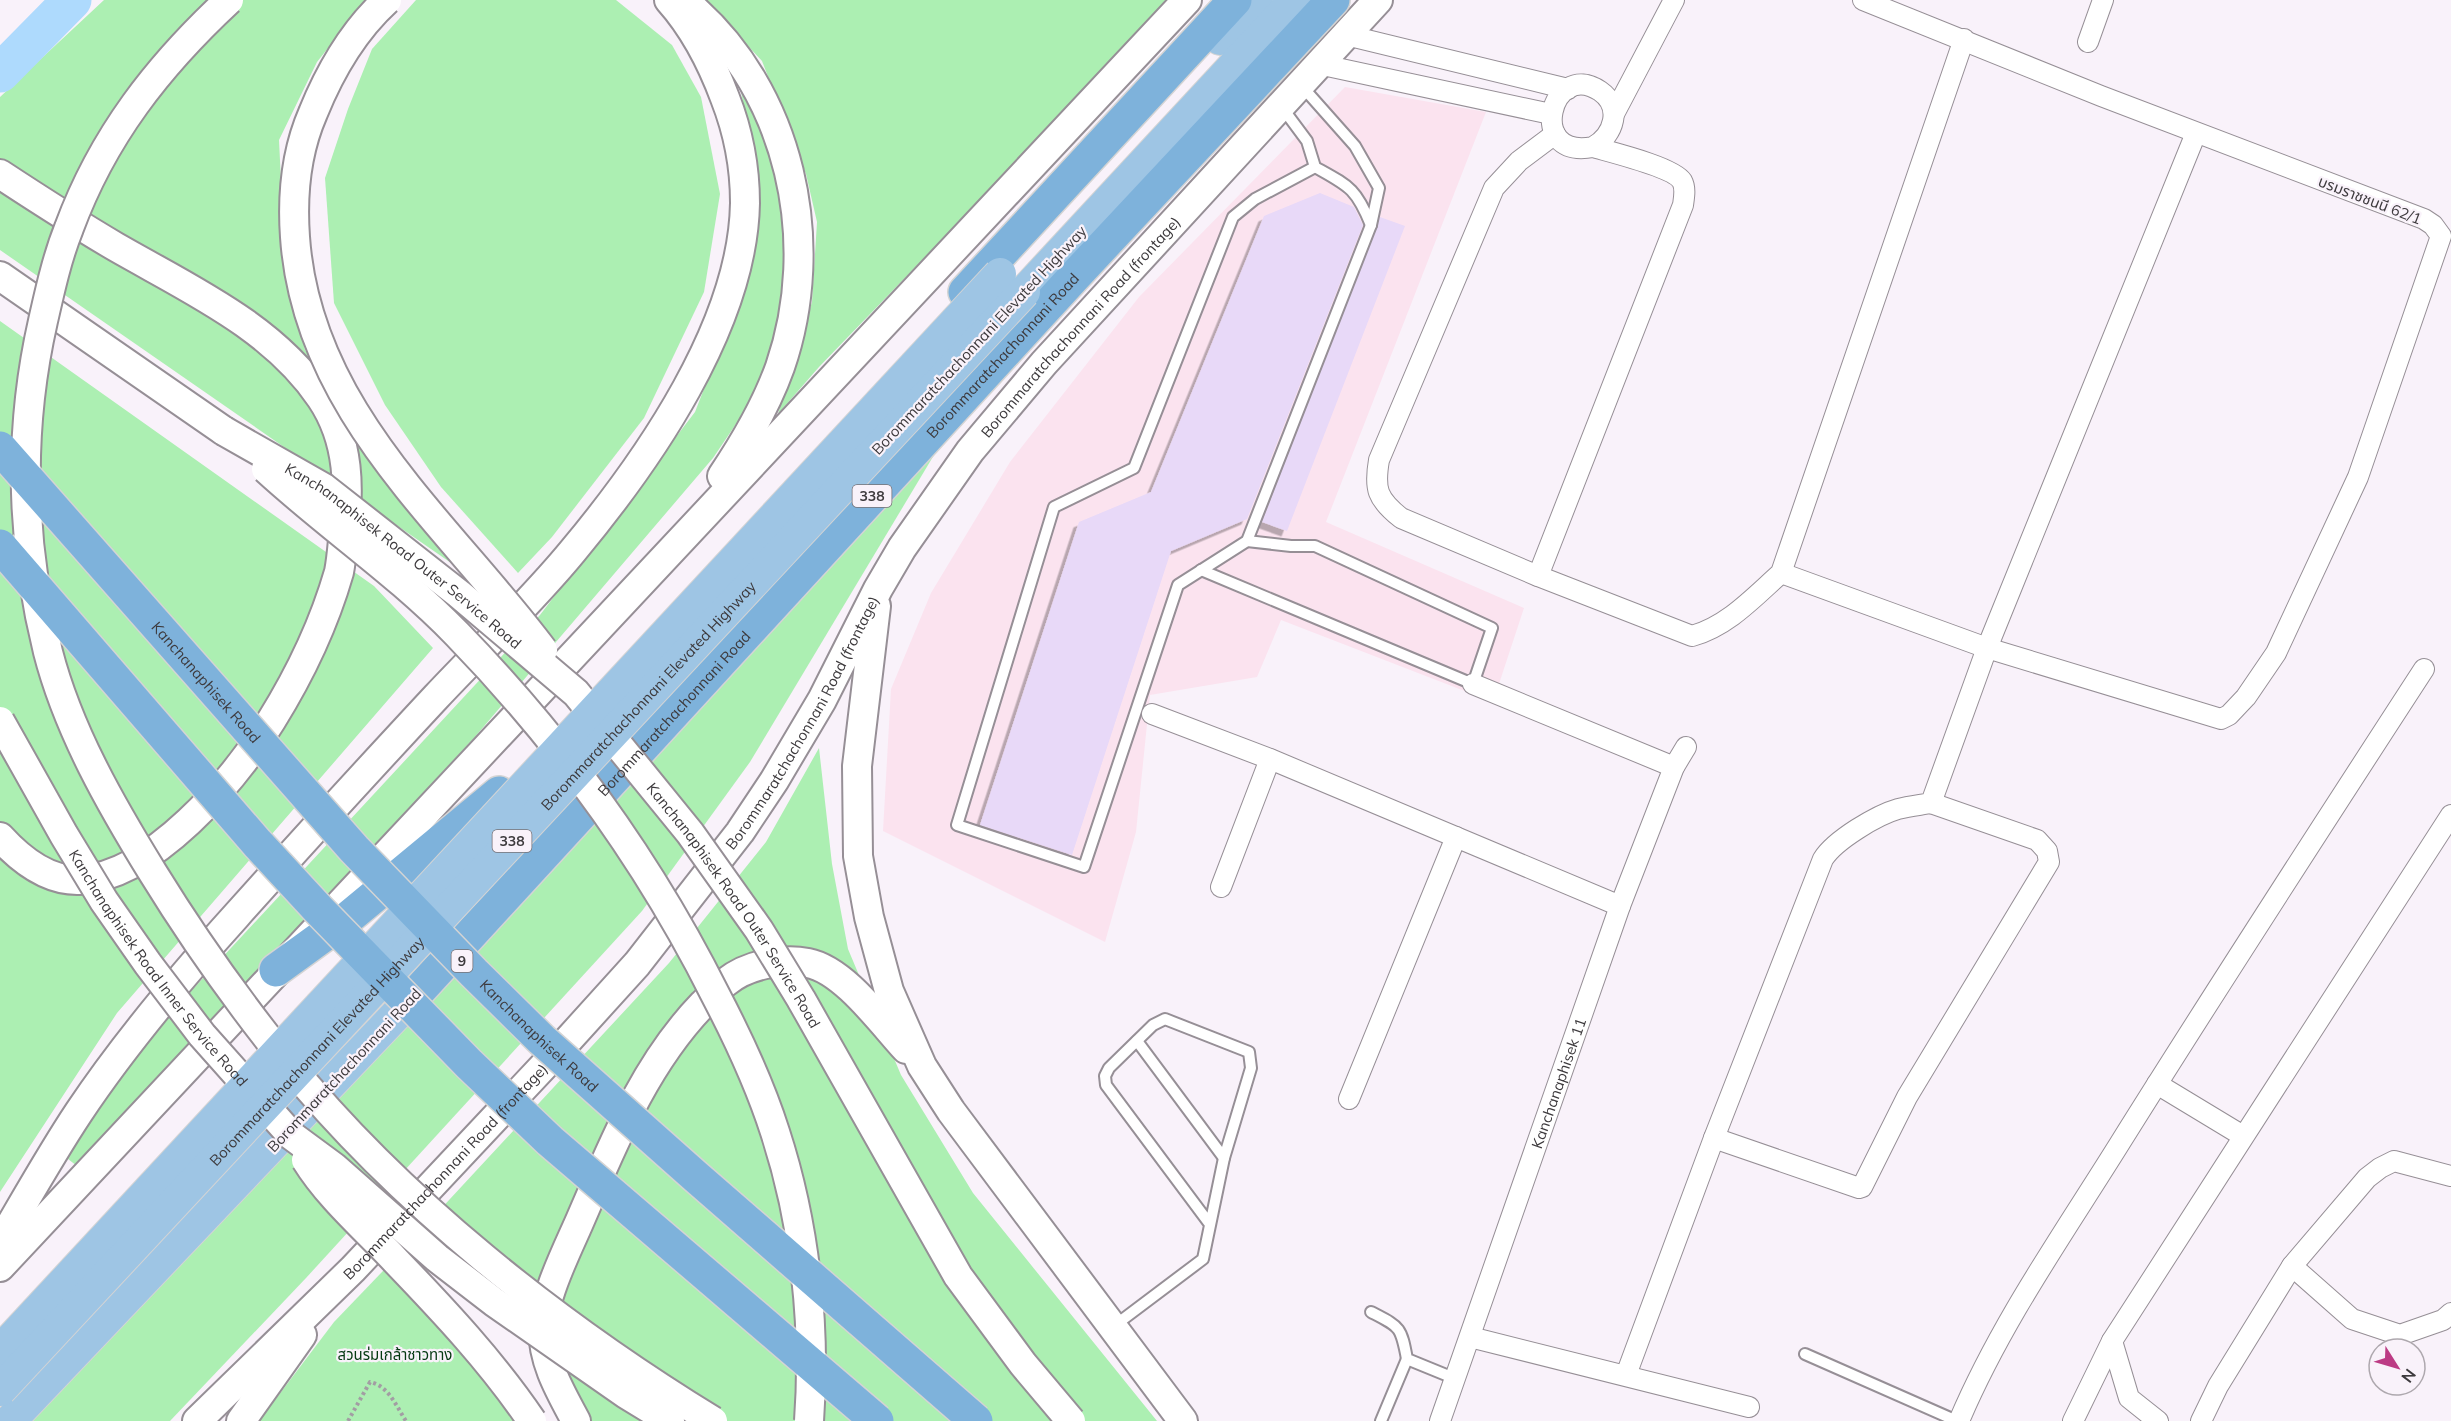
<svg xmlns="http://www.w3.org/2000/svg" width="2451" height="1421" font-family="Mulish,'Noto Sans Thai',sans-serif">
<defs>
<filter id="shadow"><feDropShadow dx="-5.5" dy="5.5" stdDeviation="0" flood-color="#0004"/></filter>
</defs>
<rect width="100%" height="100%" fill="#f9f2fa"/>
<!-- commercial -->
<path fill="#fbe3ef" d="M1345,87L1486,112L1326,522L1524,608L1493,702L1281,620L1257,677L1150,695L1136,832L1105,942L883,831L891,689L931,593L1010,462L1139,297Z"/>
<!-- green -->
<g fill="#acefb2">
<path d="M104,0H366L317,62L279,140L285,263L305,350L454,565L0,250V97Z"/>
<path d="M416,0H616L672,45L701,97L720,194L704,292L644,418L552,537L518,573L441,487L385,405L334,303L325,178L348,109L372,49Z"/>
<path d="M705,0H1173L819,367L778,414L812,302L817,222L806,174L762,61Z"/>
<path d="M741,91L773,155L788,220V295L761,387L713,458L474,738L77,1166L68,1159L73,1146L141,1045L540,615L695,412L750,271L760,203Z"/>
<path d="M0,321L374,586L433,648L117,1013L0,1192Z"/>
<path d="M958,415L750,762L642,911L306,1278L170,1421H21Z"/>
<path d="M819,748L832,864L848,949L901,1075L973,1193L1157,1421H592L570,1388L424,1227L669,963L766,842Z"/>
<path d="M405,1248L522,1421H259L334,1322Z"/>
</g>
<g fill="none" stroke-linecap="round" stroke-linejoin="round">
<!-- river -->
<path stroke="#aedafd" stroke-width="39" d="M0,73L72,0"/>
</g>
<!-- building -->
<g fill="#e8d9f8" filter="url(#shadow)">
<path d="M1320,193L1354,207L1363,225L1247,519L1171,551L1072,855L980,825L1079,522L1151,492L1264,216Z"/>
<path d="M1380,217L1405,226L1287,531L1262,522Z"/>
</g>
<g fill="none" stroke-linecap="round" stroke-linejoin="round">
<defs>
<g id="service">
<path d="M1300,84L1355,146L1379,188L1371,225L1247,541L1178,585L1084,867L957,825L1054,507L1134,468L1233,217L1255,199L1315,167"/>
<path d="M1281,106L1307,141L1315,167C1349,186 1356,188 1371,225"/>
<path d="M1201,570L1473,684L1492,628L1315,546H1291L1247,541"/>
<path d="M1137,1041L1224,1158"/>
<path d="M1371,1312C1400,1327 1401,1326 1407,1359L1456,1379"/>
<path d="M1114,1326L1203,1259L1224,1158L1251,1068L1249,1052L1165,1019L1153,1025L1109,1068L1105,1076L1106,1085L1209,1223"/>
<path d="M1805,1354L1957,1421"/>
<path d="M1381,1421L1407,1359"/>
</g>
<g id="minor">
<path d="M1346,35L1568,89"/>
<path d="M2088,42L2103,0"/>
<path d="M1318,64L1551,114"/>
<path d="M1614,114L1674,0"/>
<path d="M1555,134L1519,161L1494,188L1379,460C1374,489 1377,499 1401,518L1538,576L1692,636C1728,626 1754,597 1781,573L1964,39"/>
<path d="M1781,573L1987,648L2221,719L2229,715L2246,697L2276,653L2358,477L2441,236L2433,225L2424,219L2101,96L1863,0"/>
<path d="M1538,576L1683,205C1684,198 1686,188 1682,181C1673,167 1610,152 1593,147C1525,160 1551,58 1600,91C1623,107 1614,135 1593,147"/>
<path d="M1473,684L1674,767"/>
<path d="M1152,714L1270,759L1620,906"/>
<path d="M1221,887L1270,759"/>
<path d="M2157,1084L2243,1136"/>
<path d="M1349,1099L1456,837"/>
<path d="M1714,1138L1859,1188L1862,1187L1907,1097L2049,862L2047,851L2037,840L1931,803"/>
<path d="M2292,1266L2352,1319L2400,1335L2443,1320L2451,1313"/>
<path d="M1470,1337L1749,1407"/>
<path d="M2112,1341L2129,1398L2158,1421"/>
<path d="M1626,1375L1714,1138L1823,859C1835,840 1877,815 1898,809C1909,806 1920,805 1931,803L1987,648L2196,133"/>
<path id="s1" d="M1440,1421L1620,906L1674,767L1686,747"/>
<path d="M1959,1421C2001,1322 2064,1233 2120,1143C2220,983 2322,826 2424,669"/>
<path d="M2073,1421L2112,1341L2451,815"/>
<path d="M2201,1421L2218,1386L2292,1266L2367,1178L2380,1168L2394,1161L2451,1176"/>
</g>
<g id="secondary">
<path d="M688,4C791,91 823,242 780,367C766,406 745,442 722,476"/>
<path d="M0,174C38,199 77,224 116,247C189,289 272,326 321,398C350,441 350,490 343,540C342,551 341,562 339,572C324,624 299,676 271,721C234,780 153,877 79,880C47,881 20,859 0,837"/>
<path d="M0,276L224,431"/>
<path d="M876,606L857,766L858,856L869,917L889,991L922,1066L951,1111L1183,1421"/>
<path d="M0,1243C26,1199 51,1154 79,1112C125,1043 180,978 236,916C302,842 369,769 436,697C481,649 530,603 572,552C648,461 743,325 745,203C745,167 738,131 725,98C712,63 694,28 669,0"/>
<path d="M0,1267L1187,0"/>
<path id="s2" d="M197,1421L353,1269L570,1038L637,964L740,832L774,781L822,700L878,589L902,548L970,451L1044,363L1378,0"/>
<path d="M241,1421L302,1335"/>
<path d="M576,1421C560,1391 543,1363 543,1328C543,1299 566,1252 578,1225C612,1147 643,1066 703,1004C711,997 718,988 726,982C747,965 781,958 808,963C844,970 881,1022 906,1049"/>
</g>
<g id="primary">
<path d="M1220,39L1257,0"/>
<path d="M1024,292L1295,0"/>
<path d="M10,1421L414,996"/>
</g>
<g id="trunk">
<path d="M965,292L1235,0"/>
<path d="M276,970L349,917L499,793"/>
<path id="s3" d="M414,996L1073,278L1333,0"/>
</g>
</defs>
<!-- service casing -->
<use href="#service" stroke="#968f96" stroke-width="14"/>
<!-- minor casing -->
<use href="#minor" stroke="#968f96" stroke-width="22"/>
<!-- secondary casing -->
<use href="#secondary" stroke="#968f96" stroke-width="32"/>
<!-- primary casing -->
<use href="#primary" stroke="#d4d4d4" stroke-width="34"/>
<!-- trunk casing -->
<use href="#trunk" stroke="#d4d4d4" stroke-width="36"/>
<!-- path -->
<path stroke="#a29da3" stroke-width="4" stroke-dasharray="3 3" stroke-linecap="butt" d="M348,1421L370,1382C389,1386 396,1406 406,1421"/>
<!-- service -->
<use href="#service" stroke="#fff" stroke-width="10"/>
<!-- minor -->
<use href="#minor" stroke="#fff" stroke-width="20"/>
<!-- secondary -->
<use href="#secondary" stroke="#fff" stroke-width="28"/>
<!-- primary -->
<use href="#primary" stroke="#9ec5e4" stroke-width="32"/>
<!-- trunk -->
<use href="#trunk" stroke="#7eb2db" stroke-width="33"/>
<defs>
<g id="secondary-bridge">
<path d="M229,0C158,66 103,136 69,228C57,258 50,290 43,321C18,431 21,543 48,652C68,730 111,805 153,873C193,938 237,1000 285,1060C400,1202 558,1326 713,1421"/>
<path d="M387,0C353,31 330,71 313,113C296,152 292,195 295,237C307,411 446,521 543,650"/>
<path id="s4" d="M224,431L324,488L459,594L576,693L690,833L759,930L801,999L958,1276L1023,1364L1071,1421"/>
<path d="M266,469C328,526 398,573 457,634C561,741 649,862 716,996C739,1040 760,1085 775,1132C805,1224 816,1325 809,1421"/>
<path id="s5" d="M0,721L64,835L104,901L148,964L202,1035L292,1136L334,1167L437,1258L494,1302L626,1394L670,1421"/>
<path d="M306,1160C329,1197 365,1228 395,1260C444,1311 492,1362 532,1421"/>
</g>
<g id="primary-bridge">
<path d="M0,1351L1000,274"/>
<path id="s6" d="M0,1390L1024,292"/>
</g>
<g id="trunk-bridge">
<path id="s7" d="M0,448L354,849L474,973L542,1040L695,1176L976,1421"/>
<path d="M0,546L257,843L318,909L469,1064L550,1141L877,1421"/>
</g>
</defs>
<!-- secondary-bridge casing -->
<use href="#secondary-bridge" stroke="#968f96" stroke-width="32" stroke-linecap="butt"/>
<!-- primary-bridge casing -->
<use href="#primary-bridge" stroke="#d4d4d4" stroke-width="34" stroke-linecap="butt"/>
<!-- trunk-bridge casing -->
<use href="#trunk-bridge" stroke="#d4d4d4" stroke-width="36" stroke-linecap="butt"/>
<!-- secondary-bridge -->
<use href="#secondary-bridge" stroke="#fff" stroke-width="28"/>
<!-- primary-bridge -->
<use href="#primary-bridge" stroke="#9ec5e4" stroke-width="32"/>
<!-- trunk-bridge -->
<use href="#trunk-bridge" stroke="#7eb2db" stroke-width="33"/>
</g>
<g text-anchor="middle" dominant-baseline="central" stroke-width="4.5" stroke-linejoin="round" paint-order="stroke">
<!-- shield labels -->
<g fill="#f9f2fa" stroke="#757176" stroke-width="1.5">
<rect x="852.5" y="485" width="39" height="22" rx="4.5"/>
<rect x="492.5" y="830" width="39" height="22" rx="4.5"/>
<rect x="451.5" y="950" width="21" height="22" rx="4.5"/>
</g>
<g font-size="14" font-weight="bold" fill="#3d3a3d">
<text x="872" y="496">338</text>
<text x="512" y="841">338</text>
<text x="462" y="961">9</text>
</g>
<!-- street labels -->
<g font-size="15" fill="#3d3a3d" stroke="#f9f2fa">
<text transform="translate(2370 200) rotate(21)">บรมราชชนนี 62/1</text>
<text stroke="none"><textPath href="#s2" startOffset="1414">Borommaratchachonnani Road (frontage)</textPath></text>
<text transform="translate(979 340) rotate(-47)">Borommaratchachonnani Elevated Highway</text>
<text stroke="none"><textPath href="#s3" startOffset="870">Borommaratchachonnani Road</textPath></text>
<text stroke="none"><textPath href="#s4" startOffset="219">Kanchanaphisek Road Outer Service Road</textPath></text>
<text stroke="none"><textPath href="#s7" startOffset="312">Kanchanaphisek Road</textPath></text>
<text stroke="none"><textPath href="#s6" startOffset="950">Borommaratchachonnani Elevated Highway</textPath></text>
<text stroke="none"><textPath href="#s3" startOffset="384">Borommaratchachonnani Road</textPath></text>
<text stroke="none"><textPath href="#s2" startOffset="928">Borommaratchachonnani Road (frontage)</textPath></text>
<text stroke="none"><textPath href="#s4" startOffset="705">Kanchanaphisek Road Outer Service Road</textPath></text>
<text stroke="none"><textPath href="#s5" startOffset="294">Kanchanaphisek Road Inner Service Road</textPath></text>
<text stroke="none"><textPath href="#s7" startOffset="798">Kanchanaphisek Road</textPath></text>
<text stroke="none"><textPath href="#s6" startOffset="464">Borommaratchachonnani Elevated Highway</textPath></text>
<text transform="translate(344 1070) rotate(-47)">Borommaratchachonnani Road</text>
<text stroke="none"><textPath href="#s1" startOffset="358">Kanchanaphisek 11</textPath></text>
<text stroke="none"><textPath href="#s2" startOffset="352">Borommaratchachonnani Road (frontage)</textPath></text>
</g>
<!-- park labels -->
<g font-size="15" fill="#043911" stroke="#f9f2fa">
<text x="395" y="1354">สวนร่มเกล้าชาวทาง</text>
</g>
</g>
<!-- north arrow -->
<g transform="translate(2397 1367) rotate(127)"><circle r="28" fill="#f9f2fa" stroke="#aea8ae" stroke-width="1.5"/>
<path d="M0-4.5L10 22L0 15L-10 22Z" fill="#bc3b84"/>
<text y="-9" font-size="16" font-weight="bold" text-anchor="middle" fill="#3d3a3d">N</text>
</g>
</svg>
